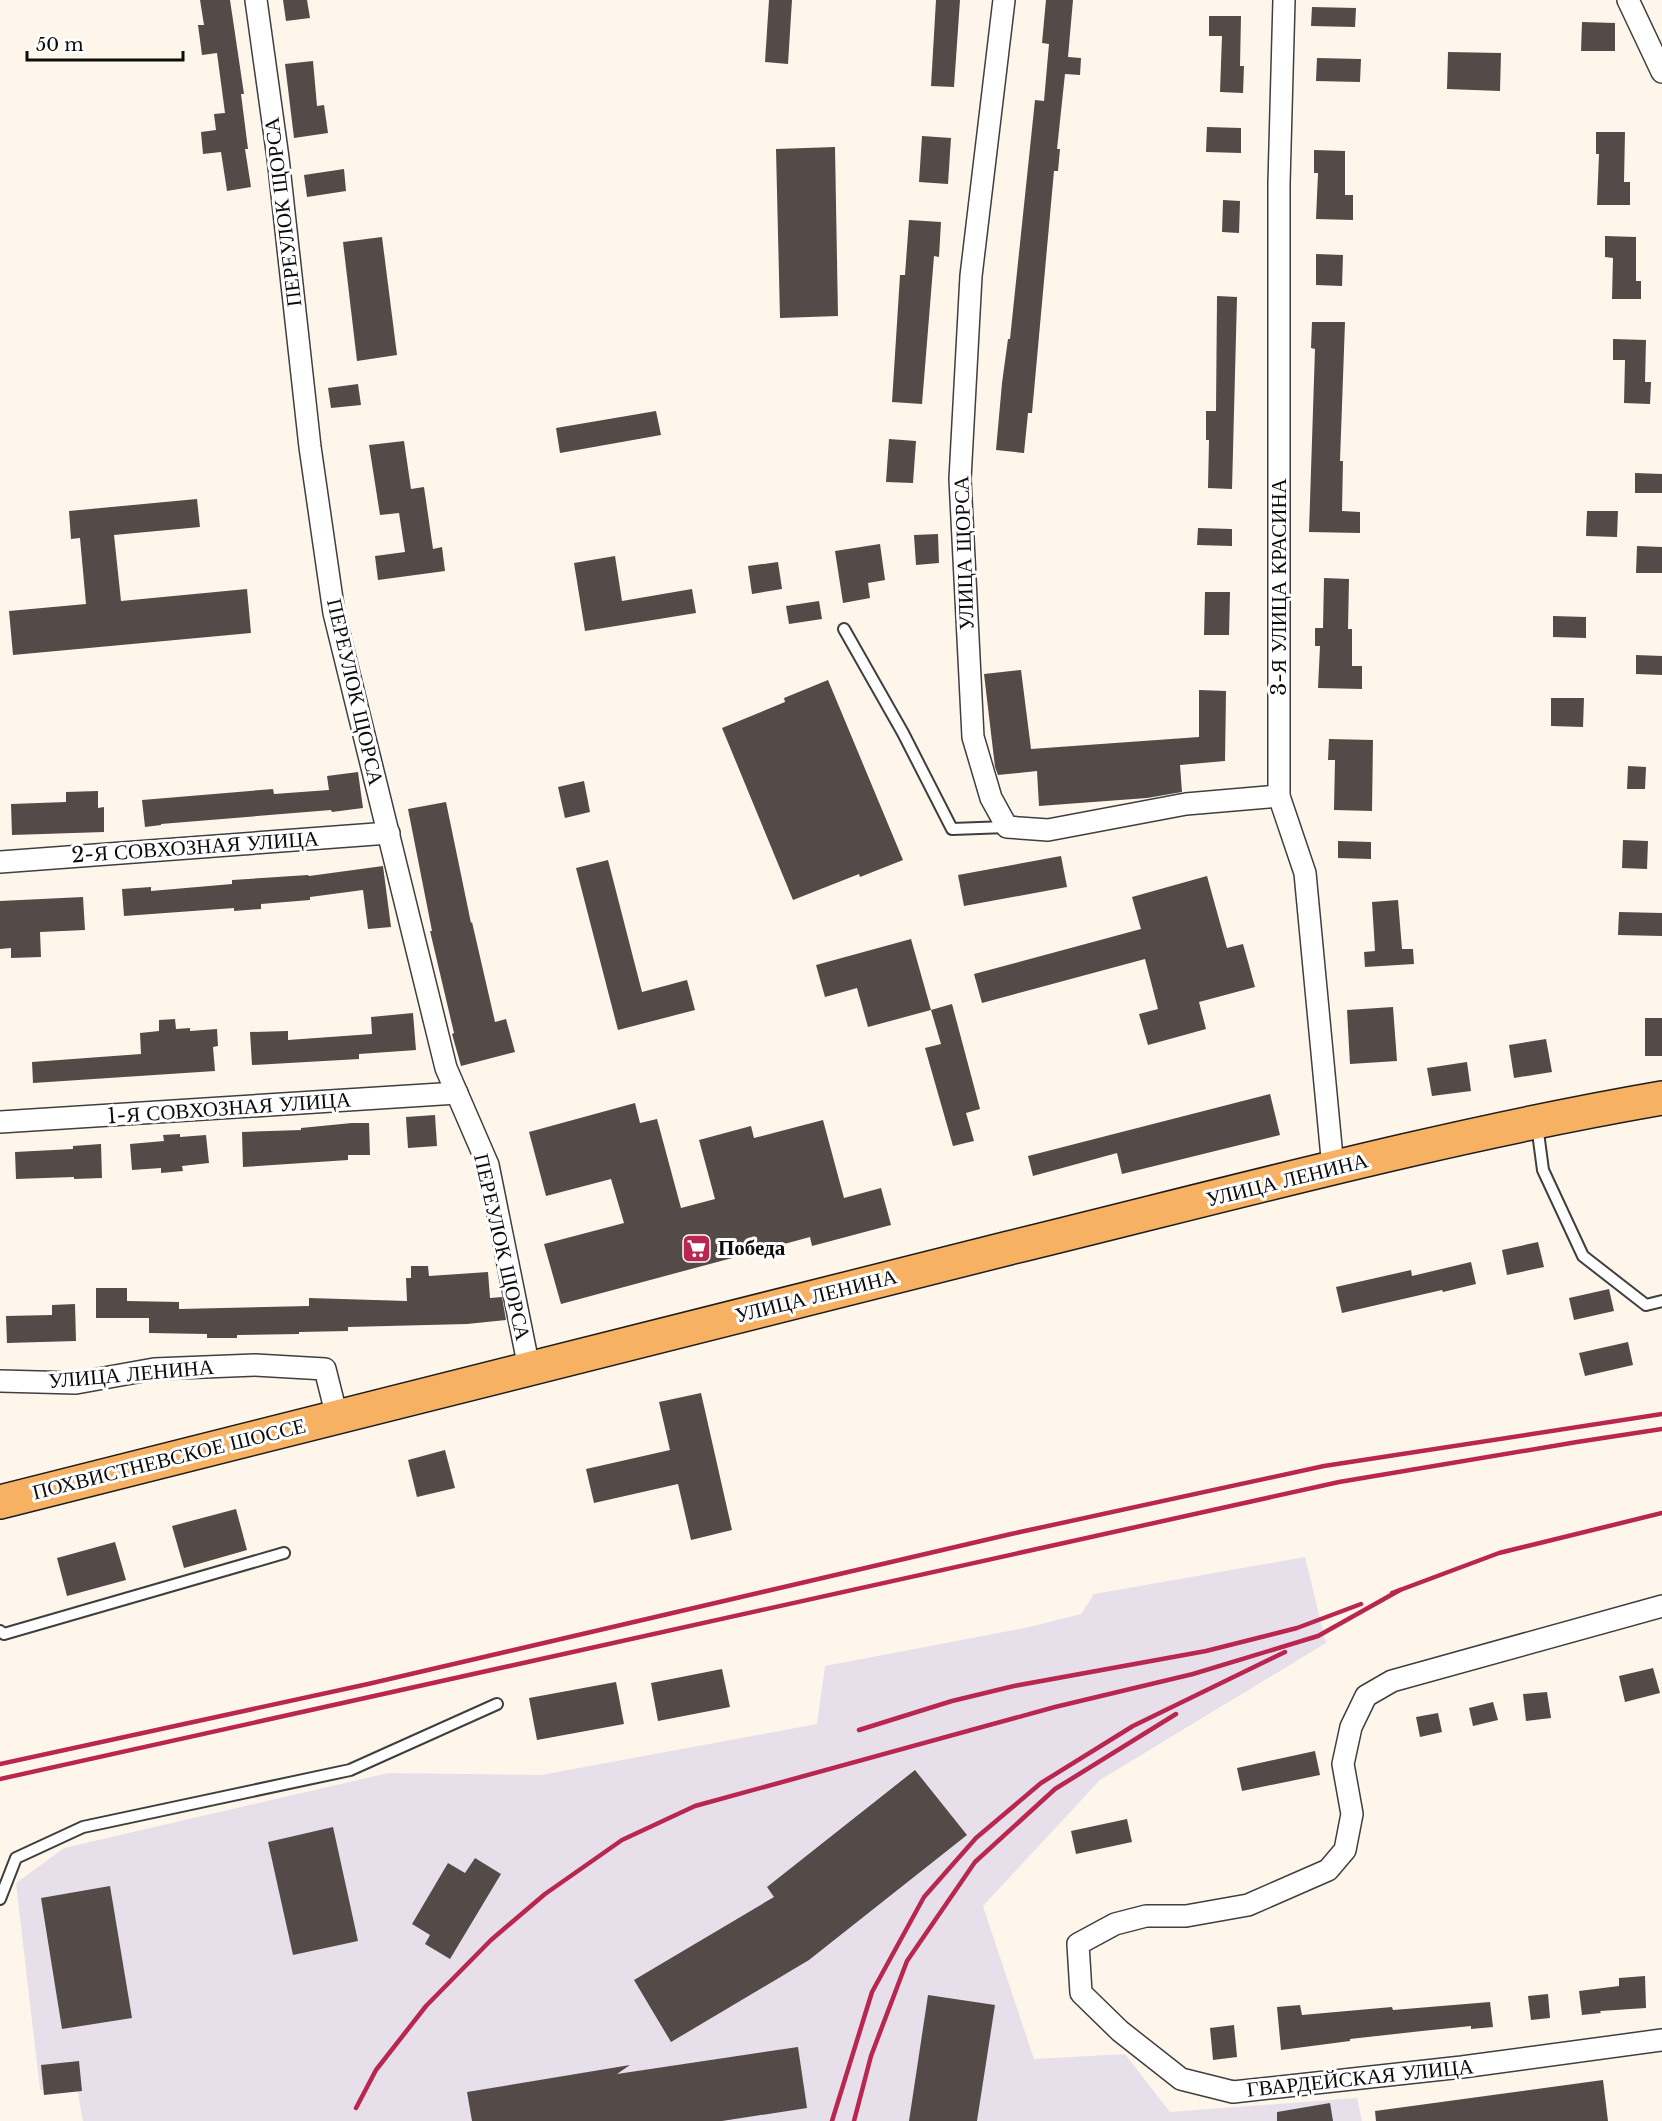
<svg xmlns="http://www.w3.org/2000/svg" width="1662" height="2121" font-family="'Libre Baskerville',serif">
<rect width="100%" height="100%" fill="#fff6eb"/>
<!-- industrial -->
<path fill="#e7e0eb" d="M1305,1557L1326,1643L1100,1780L983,1906L1034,2059L1125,2054L1170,2112L1357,2098L1362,2121H83L77,2088L40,2090L16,1883L64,1848L388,1773L541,1775L817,1724L825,1666L1025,1628L1081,1614L1094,1594Z"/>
<!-- building -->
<g fill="#544a48">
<path d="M200,0H230L244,94H241L248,149H245L251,187L227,191L221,152L203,154L201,132L216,130L214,114L225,113L217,53L202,55L198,25H204Z"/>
<path d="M283,0H307L310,18L286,21Z"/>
<path d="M769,0H792L788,64L765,62Z"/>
<path d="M936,0H960L954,87L931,86Z"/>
<path d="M1046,0H1073L1068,57L1081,58L1080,75L1065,74L1057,149H1060L1058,171H1054L1032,413H1028L1024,453L996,450L1002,383L1008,339H1010L1035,100L1044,101L1049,44L1042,43Z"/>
<path d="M1312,7L1356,8L1355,27L1311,26Z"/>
<path d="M1209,16H1241L1240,66H1244L1243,93L1220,92L1222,36H1209Z"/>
<path d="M1582,22L1615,23V51H1581Z"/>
<path d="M1448,52L1501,53L1500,91L1447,89Z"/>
<path d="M1317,58L1361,59L1360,82L1316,81Z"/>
<path d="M313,61L317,106L324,105L328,133L294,138L285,64Z"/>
<path d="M1207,127L1241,128V153L1206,152Z"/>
<path d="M1596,132H1625L1624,182H1630V205H1597L1599,154H1596Z"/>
<path d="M922,136L951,138L948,184L919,182Z"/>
<path d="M835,147L838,316L780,318L776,149Z"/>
<path d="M1314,150L1345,151V195H1353V220L1316,219L1318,173H1314Z"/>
<path d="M344,169L346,191L307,197L304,175Z"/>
<path d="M1223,200L1240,201L1239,233L1222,232Z"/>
<path d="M909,220L941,222L939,257L934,256L922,404L892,402L900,275H905Z"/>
<path d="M1605,236L1636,237V281H1641V299H1612L1613,258L1605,257Z"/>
<path d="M382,237L397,355L357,361L343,242Z"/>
<path d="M1316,254L1343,255L1342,286L1316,285Z"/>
<path d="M1217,296L1237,297L1232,489L1208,488L1209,440H1206V411H1216Z"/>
<path d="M1312,322H1345L1340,461H1343L1342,511L1360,512V533L1309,532L1315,349L1311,348Z"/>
<path d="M1613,339L1646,340L1645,382H1651L1650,404L1624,403L1625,360H1613Z"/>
<path d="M358,384L361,405L331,408L328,388Z"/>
<path d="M656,411L661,435L560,453L556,428Z"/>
<path d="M889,439L916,441L913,483L886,482Z"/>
<path d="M404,441L411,489L424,487L433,549L442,547L445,571L378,580L375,556L405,552L399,513L380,515L369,445Z"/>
<path d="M1635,473L1662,474V493H1635Z"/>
<path d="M197,499L200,527L114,535L121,601L247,589L251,633L13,655L9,611L86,604L80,538L71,539L69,511Z"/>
<path d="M1587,511H1618L1617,537L1586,536Z"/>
<path d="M1198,528L1232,529V546L1197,545Z"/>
<path d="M938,534L939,563L916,565L914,535Z"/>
<path d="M880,544L885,580L868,583L870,598L843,603L835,551Z"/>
<path d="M1637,546L1662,547V573H1636Z"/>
<path d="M615,556L622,601L692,589L696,613L585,631L574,563Z"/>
<path d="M778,562L782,589L752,594L748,566Z"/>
<path d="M1324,578L1349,579L1348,629H1352V666H1362V689L1318,688L1320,646H1315V628H1323Z"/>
<path d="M1205,592H1230L1229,635H1204Z"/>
<path d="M819,601L822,619L789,624L786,606Z"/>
<path d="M1553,616L1586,617V638L1553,637Z"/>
<path d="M1636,655L1662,656V675L1636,674Z"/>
<path d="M1021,670L1031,749L1199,737V690L1226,691L1225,761L1180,765L1182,792L1147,798L1039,806L1037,771L998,775L995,767L984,674Z"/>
<path d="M828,680L903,860L860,877L859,874L793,900L722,728L785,702L784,698Z"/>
<path d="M1551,698H1584L1583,727L1551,726Z"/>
<path d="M1329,739L1373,740L1372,811L1334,810L1335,760H1328Z"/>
<path d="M1628,766L1646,767L1645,789H1627Z"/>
<path d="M358,772L363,808L332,812L331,810L161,824V825L145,827L142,800L273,789L274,794L329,790L327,776Z"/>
<path d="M584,781L590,812L565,818L558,787Z"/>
<path d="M98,791V808L104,807V832L12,835L11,804L66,802V792Z"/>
<path d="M446,802L471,923L472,922L495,1022L506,1019L515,1052L461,1066L452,1034L454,1033L430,931H432L408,809Z"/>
<path d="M1623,840L1648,841L1647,869L1622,868Z"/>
<path d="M1338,841L1371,842V859L1338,858Z"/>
<path d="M1061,856L1067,887L964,906L958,875Z"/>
<path d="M608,860L642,992L687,980L695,1010L618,1030L576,868Z"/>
<path d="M383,866L391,927L368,929L363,890L310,897V900L261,904V909L234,911V908L124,916L122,889L151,887V891L232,884V880L308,875L309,876Z"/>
<path d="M1207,876L1227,948L1243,944L1255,987L1199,1002L1206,1029L1148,1045L1139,1014L1158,1009L1145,959L982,1003L974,974L1141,929L1132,897Z"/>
<path d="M83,897L85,930L40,932L41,957L11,958V948L0,949V901Z"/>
<path d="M1398,900L1402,949H1413L1414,964L1365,967L1364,952L1375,951L1372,902Z"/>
<path d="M1619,912L1662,913V936L1618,935Z"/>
<path d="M911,939L931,1010L868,1027L857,988L825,997L816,965Z"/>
<path d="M952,1004L980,1109L966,1113L974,1141L953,1146L925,1048L941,1044L931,1010Z"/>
<path d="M1393,1007L1397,1061L1350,1064L1347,1010Z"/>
<path d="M413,1013L416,1050L359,1054V1059L252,1065L250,1032L288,1031V1040L372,1034L371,1017Z"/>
<rect x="1645" y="1018" width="17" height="38"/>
<path d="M175,1019L176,1029L190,1028V1031L217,1029L218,1046L213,1047L215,1071L33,1083L32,1062L141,1054L140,1033L159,1031V1020Z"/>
<path d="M1546,1039L1552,1072L1514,1078L1509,1045Z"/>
<path d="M1467,1062L1471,1091L1432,1096L1427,1068Z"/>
<path d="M1270,1094L1280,1135L1122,1174L1117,1153L1033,1176L1028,1156Z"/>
<path d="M635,1103L640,1123L657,1119L681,1208L715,1199L699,1140L751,1126L754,1138L823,1120L844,1198L881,1188L891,1225L812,1246L810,1237L561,1304L544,1244L624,1223L611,1179L546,1196L529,1132Z"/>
<path d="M435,1115L437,1146L408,1148L406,1117Z"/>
<path d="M352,1123H369L370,1155H348V1160L243,1167L242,1132L301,1130V1128Z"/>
<path d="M180,1134V1137L206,1135L209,1163L182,1166L183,1171L161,1173V1168L132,1170L130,1144L164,1141L163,1135Z"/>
<path d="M101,1144L102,1178L74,1179V1177L16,1179L15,1152L73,1149V1146Z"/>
<path d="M1538,1242L1544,1267L1507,1275L1502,1250Z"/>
<path d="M1471,1262L1476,1284L1443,1292L1442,1290L1342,1313L1336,1287L1411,1270L1412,1276Z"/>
<path d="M411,1266H428L429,1276L488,1272L490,1298L502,1297L506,1320L467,1324L348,1327V1331L299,1332V1334L237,1335V1338H207V1334L149,1333V1318H96V1288H127V1301L179,1302V1309L309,1306V1298L407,1301L406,1278H411Z"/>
<path d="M1609,1289L1614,1311L1574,1320L1569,1298Z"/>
<path d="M75,1304L76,1341L7,1343L6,1316L52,1315V1305Z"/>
<path d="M1628,1342L1633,1365L1585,1376L1579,1353Z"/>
<path d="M701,1393L732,1530L691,1540L678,1484L594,1503L586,1469L670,1450L659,1402Z"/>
<path d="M445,1450L455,1488L417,1497L408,1460Z"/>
<path d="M236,1509L247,1550L184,1568L172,1526Z"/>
<path d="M115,1542L126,1580L67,1596L57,1558Z"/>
<path d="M1653,1668L1660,1693L1625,1702L1619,1676Z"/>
<path d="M722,1669L730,1707L658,1721L651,1683Z"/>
<path d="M616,1682L624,1724L537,1740L529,1698Z"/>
<path d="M1547,1692L1551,1718L1526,1721L1523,1694Z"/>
<path d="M1493,1702L1498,1720L1473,1726L1469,1708Z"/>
<path d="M1438,1713L1442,1732L1420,1737L1416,1717Z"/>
<path d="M1315,1751L1320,1775L1242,1791L1237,1768Z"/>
<path d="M915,1770L967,1835L809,1960L671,2042L634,1980L774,1897L767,1887Z"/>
<path d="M1127,1819L1132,1842L1076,1854L1071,1831Z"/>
<path d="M333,1827L358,1941L293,1955L268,1842Z"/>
<path d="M475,1858L501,1874L450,1959L425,1944L430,1935L412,1924L448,1863L465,1873Z"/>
<path d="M110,1886L132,2018L62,2029L41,1898Z"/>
<path d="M1645,1976L1646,2008L1600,2011L1601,2013L1582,2015L1579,1991L1619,1986V1978Z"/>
<path d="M1548,1994L1550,2018L1531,2020L1528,1996Z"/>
<path d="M928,1995L995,2005L977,2121H909Z"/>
<path d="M1490,2002L1493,2027L1471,2029V2026L1422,2031L1350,2039V2041L1281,2050L1277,2007L1300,2005L1302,2015L1392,2007L1393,2010Z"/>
<path d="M1234,2025L1237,2057L1213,2060L1210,2028Z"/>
<path d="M798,2047L807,2108L722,2121H472L467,2092L630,2065L617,2074Z"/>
<path d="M79,2061L82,2091L44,2095L41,2065Z"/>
<path d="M1603,2080L1608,2121H1376L1375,2111Z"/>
<path d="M1330,2103L1333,2121H1277V2112Z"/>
</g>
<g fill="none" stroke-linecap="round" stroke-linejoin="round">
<defs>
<g id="lane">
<path d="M844,629L903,733L952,829L1007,827"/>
<path d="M1537,1125L1543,1170L1583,1256L1646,1305L1662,1301"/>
<path d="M0,1631L4,1634L284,1553"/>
<path d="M0,1899L16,1858L83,1827L350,1770L497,1704"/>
</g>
<g id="street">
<path d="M256,0L278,158L310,447L334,613L446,1068L488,1165L529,1368"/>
<path d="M1004,0L971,276L960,479L973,737L991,798L1007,827L1048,830L1186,804L1279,796"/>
<path d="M1284,0L1279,183V796L1305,873L1333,1168"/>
<path d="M1628,0L1662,72"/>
<path d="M0,862L389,833"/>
<path d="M0,1122L457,1093"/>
<path d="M0,1381L76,1383L154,1369L255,1365L325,1369L337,1417"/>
<path d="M1662,1606L1392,1681L1366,1696L1351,1727L1343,1764L1352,1814L1345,1850L1328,1870L1248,1905L1186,1916H1146L1115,1924L1078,1944L1081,1993L1120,2031L1181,2079L1233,2092L1462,2067L1662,2040"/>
</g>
<path id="primary" d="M0,1502C336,1417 672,1332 1009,1248C1226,1195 1442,1136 1662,1098"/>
</defs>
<!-- lane casing -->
<use href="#lane" stroke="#3f3f3f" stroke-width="14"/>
<!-- street casing -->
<use href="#street" stroke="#3f3f3f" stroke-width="24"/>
<!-- primary casing -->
<use href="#primary" stroke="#1d1d1d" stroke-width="36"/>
<!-- lane -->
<use href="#lane" stroke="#fff" stroke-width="10"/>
<!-- street -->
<use href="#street" stroke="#fff" stroke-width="21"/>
<!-- primary -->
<use href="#primary" stroke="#f7b163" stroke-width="33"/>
<!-- rail -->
<g stroke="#b9264f" stroke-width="4.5">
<path d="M1392,1593L1499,1553L1662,1513"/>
<path d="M859,1730L952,1701L1014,1686L1206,1651L1297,1628L1361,1604"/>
<path d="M0,1764L368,1684L1011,1534L1324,1466L1662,1414"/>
<path d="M0,1779L1339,1482L1577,1442L1662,1429"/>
<path d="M356,2108L376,2070L426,2006L491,1940L545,1894L622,1840L695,1806L1055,1707L1193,1674L1318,1636L1400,1590"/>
<path d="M832,2121L872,1992L924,1897L976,1838L1041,1783L1133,1726L1285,1652"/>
<path d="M854,2121L871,2056L907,1961L975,1862L1055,1789L1176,1714"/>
</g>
</g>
<!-- icons -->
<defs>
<symbol id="supermarket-square" viewBox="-11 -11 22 22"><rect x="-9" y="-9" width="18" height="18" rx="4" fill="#b9264f" stroke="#fff"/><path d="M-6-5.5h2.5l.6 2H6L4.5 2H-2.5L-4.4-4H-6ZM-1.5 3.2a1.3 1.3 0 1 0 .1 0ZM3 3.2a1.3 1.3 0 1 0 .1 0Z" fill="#fff"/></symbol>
</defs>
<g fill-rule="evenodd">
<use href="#supermarket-square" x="680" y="1232" width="33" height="33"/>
</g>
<g text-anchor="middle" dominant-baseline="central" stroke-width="6" stroke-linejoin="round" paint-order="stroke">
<!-- street labels -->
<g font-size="21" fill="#0c0c0c" stroke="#fff">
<text transform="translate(283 212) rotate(-97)">ПЕРЕУЛОК ЩОРСА</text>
<text transform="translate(964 553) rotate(-92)">УЛИЦА ЩОРСА</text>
<text transform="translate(1279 587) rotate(-90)">3-Я УЛИЦА КРАСИНА</text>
<text transform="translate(355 692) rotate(77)">ПЕРЕУЛОК ЩОРСА</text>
<text transform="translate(195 847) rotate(-4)">2-Я СОВХОЗНАЯ УЛИЦА</text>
<text transform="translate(229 1108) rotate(-4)">1-Я СОВХОЗНАЯ УЛИЦА</text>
<text transform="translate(1287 1180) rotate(-14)">УЛИЦА ЛЕНИНА</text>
<text transform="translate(502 1247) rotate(77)">ПЕРЕУЛОК ЩОРСА</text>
<text transform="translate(816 1296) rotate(-14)">УЛИЦА ЛЕНИНА</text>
<text transform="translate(131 1374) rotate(-5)">УЛИЦА ЛЕНИНА</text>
<text transform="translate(169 1459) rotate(-14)">ПОХВИСТНЕВСКОЕ ШОССЕ</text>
<text transform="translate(1360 2078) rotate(-6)">ГВАРДЕЙСКАЯ УЛИЦА</text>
</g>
<!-- poi labels -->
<g font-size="21" font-weight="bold" fill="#0c0c0c" stroke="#fff" text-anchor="start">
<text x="718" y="1248">Победа</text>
</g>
</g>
<!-- scale -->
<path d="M27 51v9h156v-9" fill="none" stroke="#0c0c0c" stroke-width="3"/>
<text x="36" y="51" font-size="18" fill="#0c0c0c" stroke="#ffffff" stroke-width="4.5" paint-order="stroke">50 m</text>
</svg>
